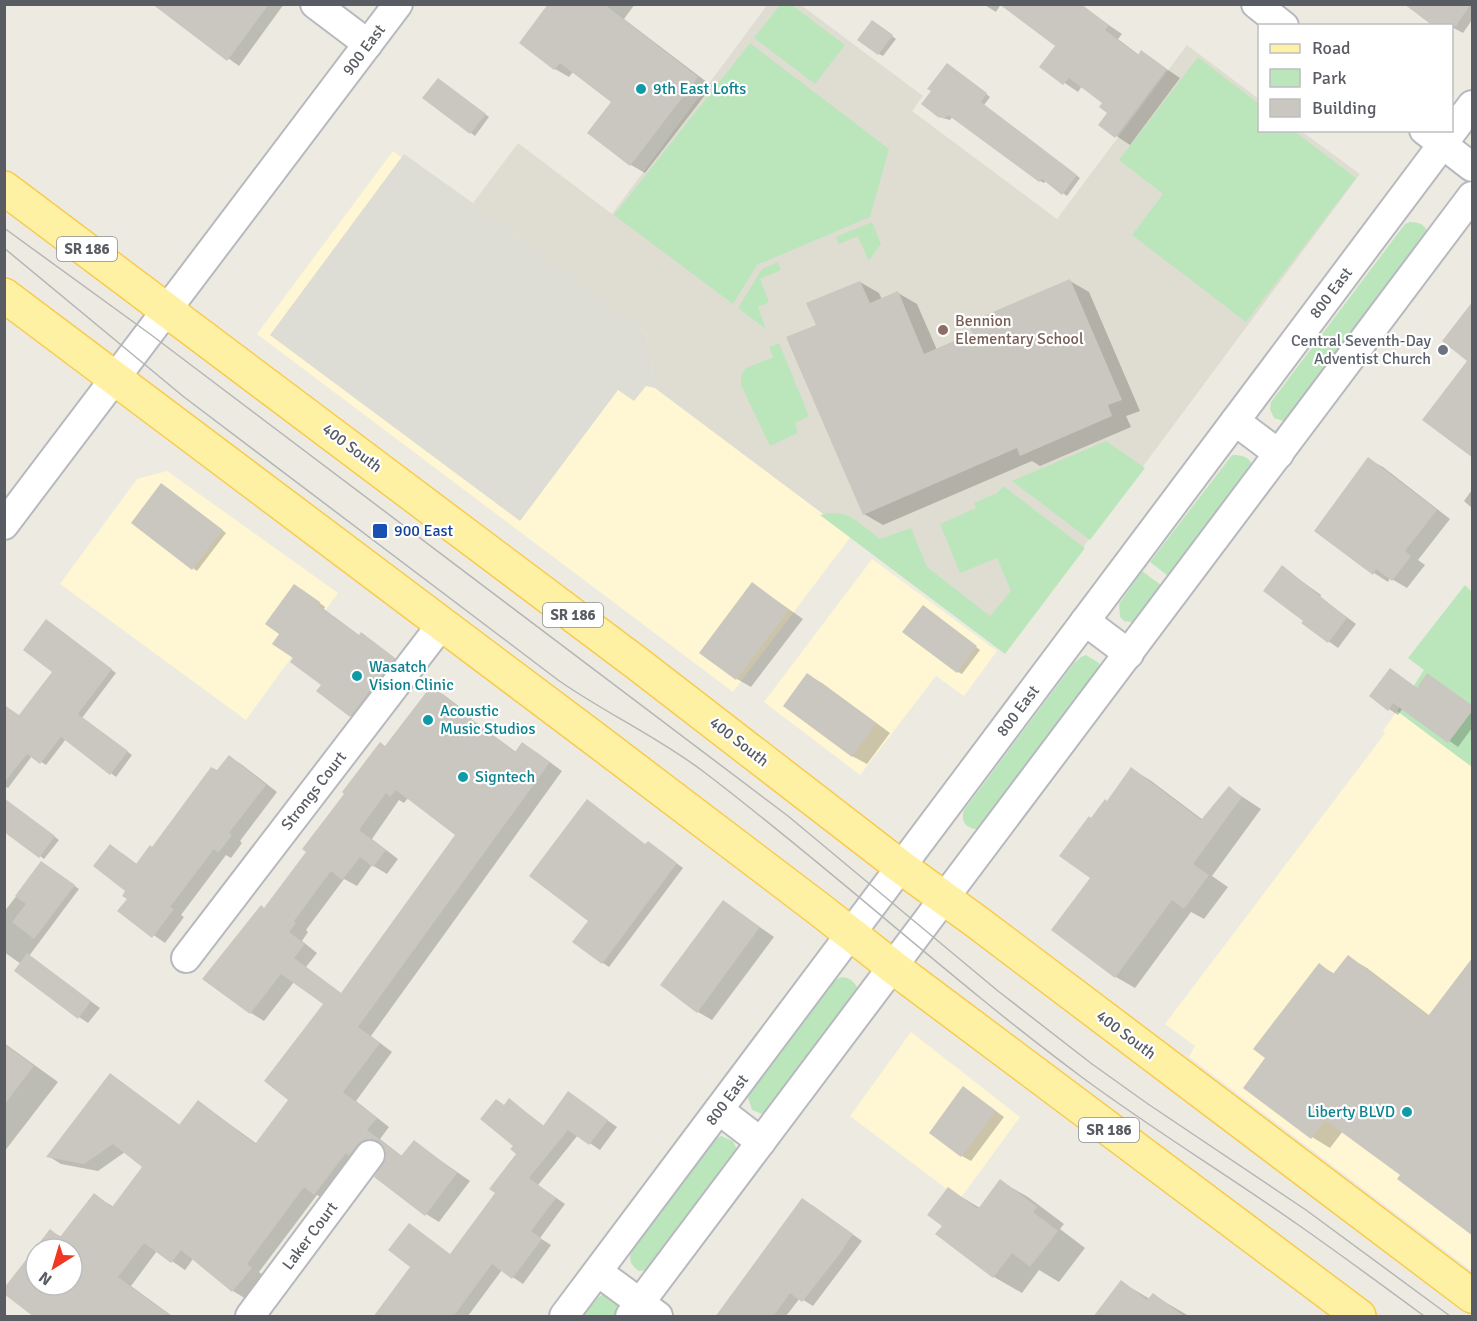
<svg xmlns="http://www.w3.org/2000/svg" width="1477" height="1321" font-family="Signika,sans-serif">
<rect width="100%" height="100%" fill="#edebe1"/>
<!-- commercial -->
<g fill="#fff6d4">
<path d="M393,151L637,337L640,377L852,535L733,692L257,334Z"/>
<path d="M167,471L338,593L246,720L60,584L137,479Z"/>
<path d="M872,559L997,651L964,696L936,676L860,775L764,702Z"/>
<path d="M1397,711L1472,767V1271L1189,1057L1195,1046L1165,1024L1374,748L1385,733L1383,731Z"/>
<path d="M911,1032L1020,1117L960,1199L850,1116Z"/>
</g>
<!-- industrial -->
<path fill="#dddcd5" d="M404,154L473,203L646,333L655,388L646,386L634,401L618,390L520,521L270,335Z"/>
<!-- education -->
<path fill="#dfddd1" d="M768,4L801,5L923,96L912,111L1057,219L1187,45L1259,99L1260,130L1301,131L1360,174L1006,651L655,388L646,333L473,203L518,143L612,214Z"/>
<!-- green -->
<g fill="#bbe6bc">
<path d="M780,5H792L845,45L815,84L754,38Z"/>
<path d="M750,43L889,149L870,217L757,265L733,304L614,215Z"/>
<path d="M1198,57L1259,104L1260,130L1294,131L1356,178L1246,322L1132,235L1163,194L1119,160Z"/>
<path d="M872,222L881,244L870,259L868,260L858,236L839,244L836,237Z"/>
<path d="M1410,222C1421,222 1425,225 1429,235L1286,422L1274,418L1270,409L1271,402L1405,224Z"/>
<path d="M778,262L781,270L760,279L769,302L758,307L766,329L738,308L762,269Z"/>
<path d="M779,343L809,416L795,423L798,433L770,446L741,385V375L746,368L773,357L769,347Z"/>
<path d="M1106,441L1145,468L1090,540L1012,481Z"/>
<path d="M1232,455C1243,455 1251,457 1253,469L1172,579L1150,562Z"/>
<path d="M1003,486L1085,548L1005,654L820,515C847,507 860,524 880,539L911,528L927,567L990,616L1011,591L997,558L960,573L940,524L976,508L974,503L997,493Z"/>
<path d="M1142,571L1165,588L1137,623L1124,621L1120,617L1119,604Z"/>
<path d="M1465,585L1472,592V767L1397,711L1424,670L1408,658Z"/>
<path d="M1086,655L1099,663L1101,670L980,830C967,828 960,824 964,810L1074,663L1081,657Z"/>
<path d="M842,977C851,978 855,982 858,990L768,1113L762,1114L752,1110L748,1098L751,1091L831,985L837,979Z"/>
<path d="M721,1136L733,1141L738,1152L649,1270L639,1271C629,1264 628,1258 633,1248L712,1141Z"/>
<path d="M602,1295C614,1296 621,1304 617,1316H582L596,1299Z"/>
</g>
<!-- shadow -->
<g fill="#0003" fill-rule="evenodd">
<path d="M153,4H284L239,66Z"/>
<path d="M550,4H635L624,19L712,86L645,173L631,165L589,133L613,102L573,72L569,77L555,69L521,43Z"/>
<path d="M983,4H1001L996,12Z"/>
<path d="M1408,4H1472V20L1463,33Z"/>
<path d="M1085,9L1122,34L1118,39L1139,55L1141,52L1180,78L1130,145L1100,125L1109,113L1104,102L1082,86L1078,92L1041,67Z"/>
<path d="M877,24L896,39L883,56L879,54Z"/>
<path d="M951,67L990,97L984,105L1080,178L1067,196L1046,181L1044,183L1040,181L953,116L950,120L939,117Z"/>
<path d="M442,82L489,117L475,136L424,98Z"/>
<path d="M1070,281L1089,292L1140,411L1126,416L1131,427L1040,466L1032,461L883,525L864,514L818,325L860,282L879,293L882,300L898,293L917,304L937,350L974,334Z"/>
<path d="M1368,459L1383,467L1450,519L1418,560L1425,565L1407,588L1390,578L1388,582L1374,573Z"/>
<path d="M166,487L226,533L197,571L133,523Z"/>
<path d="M1472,490V508L1464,501Z"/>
<path d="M1282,567L1321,595L1320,597L1356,624L1338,648L1303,623L1305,621Z"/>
<path d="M753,584L803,619L751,687L737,679Z"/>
<path d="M301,589L325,607L324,609L360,636L368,638L401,663L357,719L351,716L323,685L295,658L281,634Z"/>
<path d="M927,610L980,650L962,674L958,672Z"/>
<path d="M51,624L116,673L82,718L132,755L116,777L66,739L46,765L32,756L8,788L4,786V705L20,717L54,671Z"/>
<path d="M1391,670L1418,689L1472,706V728L1458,747L1403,708L1398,715L1389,709Z"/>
<path d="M808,675L822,683L890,733L867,764L852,756Z"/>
<path d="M431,687L444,695L473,717L471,719L516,752H536L562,771L371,1036L392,1052L356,1101L389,1127L380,1139L403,1157L414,1142L470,1181L439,1222L426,1214L388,1158L385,1146L377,1147L328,1201L317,1195L259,1272L264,1276L246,1299L233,1291L193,1259L185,1270L157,1251L131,1286L172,1316H37L4,1292L36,1249V1285H72V1249H36L50,1231L62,1237L94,1195L114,1207L144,1166L125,1152L98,1171L61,1164L48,1156L110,1075L123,1083L181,1126L199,1102L257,1144L291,1100L325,1004L294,982L264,1021L251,1013L265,910ZM408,798L457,834L342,994L306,967L317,953L302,941L308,932L306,930L344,879L357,886L372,865L387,874L398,859L372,839L399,800L404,803Z"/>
<path d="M229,757L241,764L277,792L240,841L242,843L231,858L226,855L181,915L184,917L165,943L119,911L129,899L122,853L138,865Z"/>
<path d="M1131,769L1150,780L1203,820L1229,788L1261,809L1212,876L1228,887L1204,919L1191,912L1135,988L1116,977L1053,930L1092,877V820L1108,802Z"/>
<path d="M16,808L59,840L44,859L40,856Z"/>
<path d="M646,846L655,847L683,868L609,967L603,963L590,921Z"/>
<path d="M42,863L79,889L29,956L100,1008L88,1023L79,1017L21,964L4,952V912Z"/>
<path d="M724,902L774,937L712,1020L698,1012Z"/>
<path d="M1348,957L1367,968L1430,1016L1402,1175L1343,1131L1330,1148L1312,1137L1267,1058L1319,965L1335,974Z"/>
<path d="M4,1043L58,1082L4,1152Z"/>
<path d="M569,1093L617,1127L600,1150L578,1135L538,1185L565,1204L540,1238L551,1245L523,1284L502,1270L468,1316H375L412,1266L410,1225L451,1255L497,1193L518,1153L497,1101L505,1106L510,1100L544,1126Z"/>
<path d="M973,1094L1004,1117L971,1161L962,1156Z"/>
<path d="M1000,1181L1028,1197L1064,1224L1060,1229L1085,1248L1059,1282L1039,1270L1022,1293L994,1277L937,1234L944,1225L948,1189L980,1208Z"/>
<path d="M812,1205L862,1241L813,1306L800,1298L786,1316H725Z"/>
<path d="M1121,1282L1150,1299L1153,1295L1189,1316H1095Z"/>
</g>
<!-- building -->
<g fill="#cac7c0" fill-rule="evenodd">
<path d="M152,4H269L227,61Z"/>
<path d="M548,4H604L698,77L630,166L587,133L611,102L560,63L554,70L519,43Z"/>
<path d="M999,4H1081L1109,25L1105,30L1138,55L1141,50L1167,69L1115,138L1098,125L1107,113L1099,107L1102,103L1069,78L1063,85L1039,67L1055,46Z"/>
<path d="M1404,4H1471L1456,26H1433Z"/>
<path d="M872,20L893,35L878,55L857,40Z"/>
<path d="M947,63L987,93L981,102L1077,175L1062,195L1042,179L1039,182L948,115L945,119L940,116L939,118L921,104L931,91L927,89Z"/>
<path d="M438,78L486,114L470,134L422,98Z"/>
<path d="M1070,279L1122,400L1108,405L1112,416L1020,456L1017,448L863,515L786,337L816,325L806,303L860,281L870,303L898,291L924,354L972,333L967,323Z"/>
<path d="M1473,301V458L1422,420L1467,361L1442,341Z"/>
<path d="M1368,457L1437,510L1405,551L1411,556L1392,581L1376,569L1373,575L1314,531Z"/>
<path d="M161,483L223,530L192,570L131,523Z"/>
<path d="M1282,565L1347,618L1328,643L1301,623L1303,621L1263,591Z"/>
<path d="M752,582L789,610L736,680L699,653Z"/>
<path d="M294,584L320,602L318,605L359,635L361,632L395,658L350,717L316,691L321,685L290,662L293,658L272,644L279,634L265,624Z"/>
<path d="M923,605L977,646L957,673L902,632Z"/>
<path d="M46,619L112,669L78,714L128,751L110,775L61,737L40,764L27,754L4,783V705L19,715L52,672L23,650Z"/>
<path d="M1390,668L1417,688L1427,673L1473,706V710L1448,743L1393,703L1388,711L1369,696Z"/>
<path d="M807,673L876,723L852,757L783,706Z"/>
<path d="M431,686L460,708L459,710L515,752L522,742L550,762L358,1027L380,1043L343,1092L377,1118L367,1130L401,1156L414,1140L457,1173L425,1216L374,1177L386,1157L385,1149L379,1141L372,1139L364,1140L357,1145L349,1156L346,1153L314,1195L304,1187L247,1264L252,1268L232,1292L181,1250L171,1263L144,1243L118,1277L172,1317H34L4,1294V1288L50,1229L60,1237L94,1193L112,1207L142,1167L113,1144L84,1164L46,1157L110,1073L179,1125L198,1100L255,1144L288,1100L264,1081L323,1004L281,974L250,1014L202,979L261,905L264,908L306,852L302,849L344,794L342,792L380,742L385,746ZM396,790L455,835L341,993L294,958L305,944L289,932L296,923L294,921L331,871L342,880L360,857L373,867L386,850L359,830L386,793L390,797ZM36,1249H72V1285H36Z"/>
<path d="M229,755L266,785L229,833L232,835L218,853L214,849L170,907L174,909L152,938L117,911L127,899L122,896L125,891L93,866L110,844L136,864L150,845L152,847L211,767L217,770Z"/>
<path d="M1131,767L1201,820L1229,786L1242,797L1193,864L1209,875L1184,909L1172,900L1115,978L1051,930L1090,878L1059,856L1089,816L1091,818L1105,799L1107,801Z"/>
<path d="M4,798L55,836L39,858L4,832Z"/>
<path d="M587,799L645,844L648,841L677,863L602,964L572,942L588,921L529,876Z"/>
<path d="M41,861L75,885L34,939L12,922L26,904L15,896Z"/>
<path d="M723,900L760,927L697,1013L660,985Z"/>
<path d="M27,953L91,1001L78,1019L14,971Z"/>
<path d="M1348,955L1428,1016L1473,957V1236L1397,1179L1400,1175L1325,1120L1311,1139L1243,1088L1265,1058L1253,1049L1319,963L1333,974Z"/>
<path d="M4,1044L34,1066L4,1105Z"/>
<path d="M963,1086L996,1111L961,1157L929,1133Z"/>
<path d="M568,1091L608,1120L589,1145L568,1130L529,1178L556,1198L531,1231L542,1239L512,1279L492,1264L453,1317H373L410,1267L388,1250L409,1223L450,1254L495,1193L489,1189L516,1154L510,1149L513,1146L480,1119L496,1099L504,1105L509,1098L543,1126Z"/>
<path d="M1000,1179L1037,1207L1033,1212L1058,1231L1030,1267L1012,1253L993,1278L935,1234L942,1226L927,1215L948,1187L978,1209Z"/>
<path d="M802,1198L853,1234L839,1255L802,1302L790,1293L773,1317H715Z"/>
<path d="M1121,1280L1147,1300L1153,1293L1185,1317H1093Z"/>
</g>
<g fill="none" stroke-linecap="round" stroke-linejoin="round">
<defs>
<g id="minor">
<path d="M315,4L368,44"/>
<path d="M1256,4L1284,26"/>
<path d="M1424,130L1472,167"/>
<path d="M1235,421L1279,454"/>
<path d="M4,525L398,4"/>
<path d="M1085,621L1129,654"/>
<path d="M186,958L442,624"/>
<path d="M719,1110L761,1142"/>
<path d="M598,1272L658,1316"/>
<path d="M250,1316L370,1155"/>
<path d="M564,1316L1472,105"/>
<path d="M630,1316L1472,196"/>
</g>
<g id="major">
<path d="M4,188L638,664L901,867L977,922L1472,1296"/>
<path d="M4,295L595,739L819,909L893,967L1359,1316"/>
</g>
</defs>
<!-- minor casing -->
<use href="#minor" stroke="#b6b9be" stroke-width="32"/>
<!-- major casing -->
<use href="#major" stroke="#f8cb4f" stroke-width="36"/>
<!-- minor -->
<use href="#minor" stroke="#fff" stroke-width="28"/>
<!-- major -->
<use href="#major" stroke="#fff1a4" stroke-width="33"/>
<!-- tram -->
<g stroke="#b4b5b6" stroke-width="1.5">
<path d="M4,228L150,334L788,816L998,991L1092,1064L1148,1104L1306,1210L1450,1316"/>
<path d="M4,248L184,397L558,680C605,713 658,737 704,772C833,870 952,981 1083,1078C1152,1129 1226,1174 1297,1224C1340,1254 1382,1285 1424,1316"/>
</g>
</g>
<!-- markers -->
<g fill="#0f9aa8" stroke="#fff" stroke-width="2">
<circle cx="641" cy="89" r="6"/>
<circle cx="357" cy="676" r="6"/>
<circle cx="428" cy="720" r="6"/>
<circle cx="463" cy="777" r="6"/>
<circle cx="1407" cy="1112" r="6"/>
</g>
<circle fill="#8d6e63" stroke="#fff" stroke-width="2" cx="943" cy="330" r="6"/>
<circle fill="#6b7280" stroke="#fff" stroke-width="2" cx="1443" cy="350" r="6"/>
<rect fill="#1a4fb4" stroke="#fff" stroke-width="2" x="372" y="523" width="16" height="16" rx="3"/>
<g text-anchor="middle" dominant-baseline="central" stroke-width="4.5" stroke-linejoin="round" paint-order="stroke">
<!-- shield labels -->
<g fill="#fff" stroke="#8b8e92" stroke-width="1.5">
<rect x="57" y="237" width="60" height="24" rx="4.5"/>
<rect x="543" y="603" width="60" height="24" rx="4.5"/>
<rect x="1079" y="1118" width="60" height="24" rx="4.5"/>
</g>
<g font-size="15" font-weight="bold" fill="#595d63">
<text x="87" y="249">SR 186</text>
<text x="573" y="615">SR 186</text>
<text x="1109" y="1130">SR 186</text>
</g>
<!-- street labels -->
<g font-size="16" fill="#595d63" stroke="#fff">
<text transform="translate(364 50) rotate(-53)">900 East</text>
<text transform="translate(1331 293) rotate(-53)">800 East</text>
<text transform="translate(352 448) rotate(37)">400 South</text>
<text transform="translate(1018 711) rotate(-53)">800 East</text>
<text transform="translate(739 742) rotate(38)">400 South</text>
<text transform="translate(314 791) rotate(-52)">Strongs Court</text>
<text transform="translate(1126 1035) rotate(37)">400 South</text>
<text transform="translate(727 1100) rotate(-53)">800 East</text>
<text transform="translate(310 1236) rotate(-53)">Laker Court</text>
</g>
<!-- culture labels -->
<g font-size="16" fill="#0d838f" stroke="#fff" text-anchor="start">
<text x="653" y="89">9th East Lofts</text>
<text x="369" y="667">Wasatch<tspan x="369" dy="18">Vision Clinic</tspan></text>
<text x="440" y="711">Acoustic<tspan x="440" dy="18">Music Studios</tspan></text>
<text x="475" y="777">Signtech</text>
<text x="1395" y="1112" text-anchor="end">Liberty BLVD</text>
</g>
<!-- education labels -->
<g font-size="16" fill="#785e54" stroke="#fff" text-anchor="start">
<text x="955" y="321">Bennion<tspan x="955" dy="18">Elementary School</tspan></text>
</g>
<!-- worship labels -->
<g font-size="16" fill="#5b616d" stroke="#fff" text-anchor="end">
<text x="1431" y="341">Central Seventh-Day<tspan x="1431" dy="18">Adventist Church</tspan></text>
</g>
<!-- transit labels -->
<g font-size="16" fill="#164399" stroke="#fff" text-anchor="start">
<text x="394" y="531">900 East</text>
</g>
</g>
<!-- border -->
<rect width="1477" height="1321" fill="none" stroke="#595d63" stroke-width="12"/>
<!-- legend -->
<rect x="1258" y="24" width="195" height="108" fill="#ffffff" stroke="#bdbec1" stroke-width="1.5"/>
<rect x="1270" y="44" width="30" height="9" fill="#fff1a4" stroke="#bdbec1" stroke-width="1.5"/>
<text x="1312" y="54" font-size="18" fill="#595d63">Road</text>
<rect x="1270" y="69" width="30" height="18" fill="#bbe6bc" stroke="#bdbec1" stroke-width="1.5"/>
<text x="1312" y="84" font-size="18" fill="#595d63">Park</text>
<rect x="1270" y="99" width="30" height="18" fill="#cac7c0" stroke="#bdbec1" stroke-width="1.5"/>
<text x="1312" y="114" font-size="18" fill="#595d63">Building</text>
<!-- north arrow -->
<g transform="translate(54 1267) rotate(217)"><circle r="28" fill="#ffffff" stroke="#bdbec1" stroke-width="1.5"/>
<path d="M0-4.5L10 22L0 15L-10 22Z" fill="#f13623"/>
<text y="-9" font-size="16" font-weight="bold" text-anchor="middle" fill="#595d63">N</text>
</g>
</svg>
